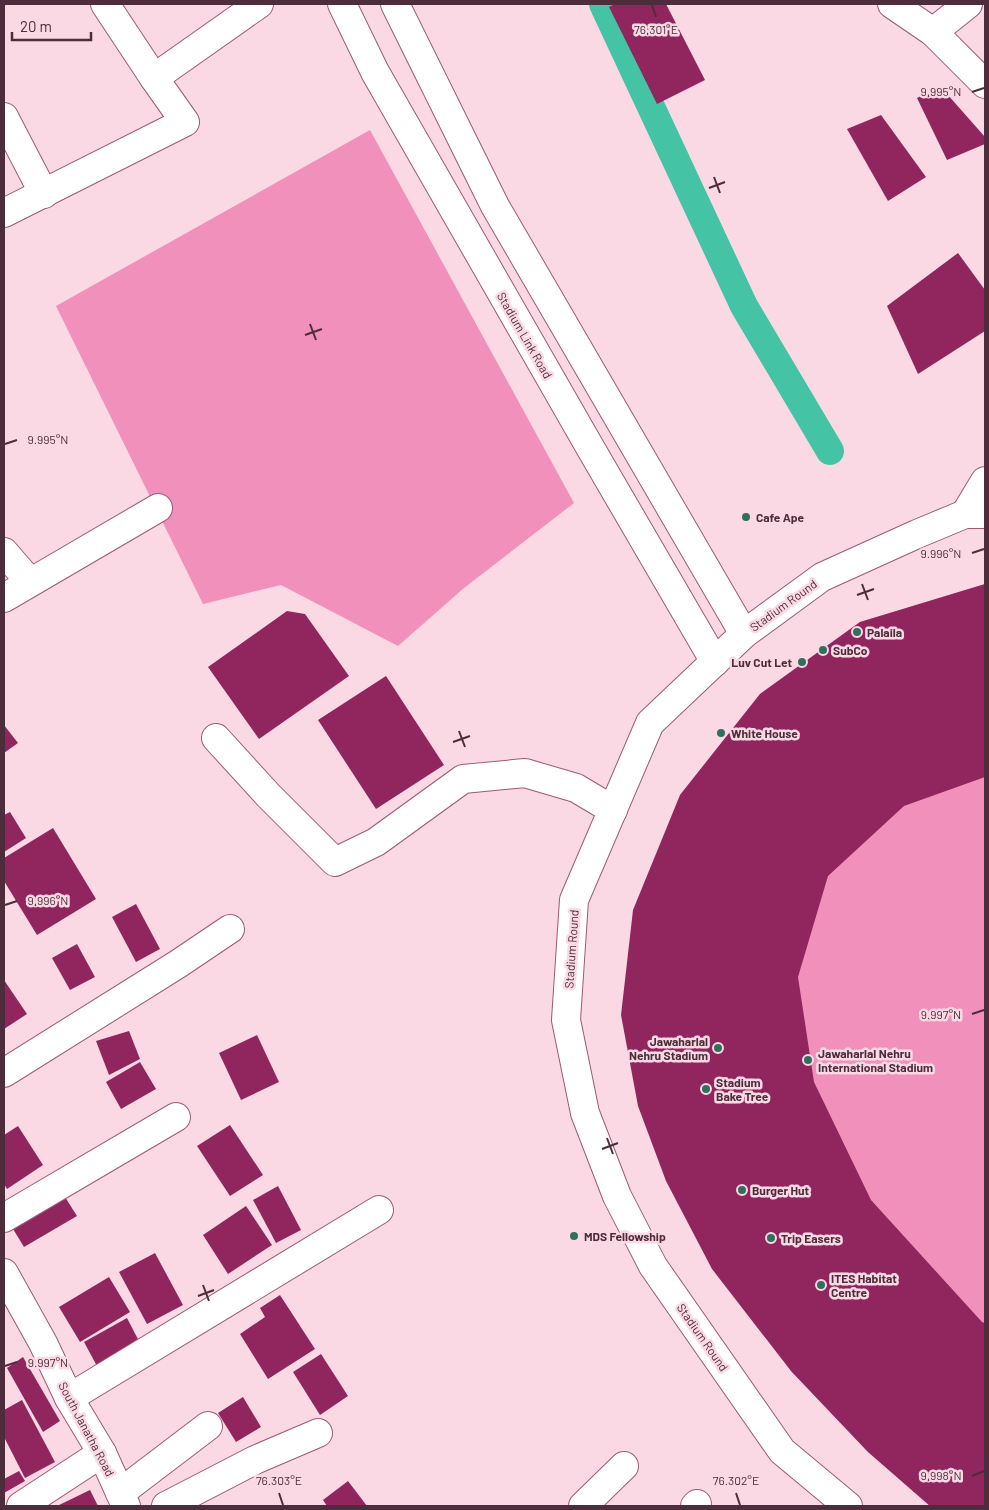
<svg xmlns="http://www.w3.org/2000/svg" width="989" height="1510" font-family="Barlow,sans-serif">
<rect width="100%" height="100%" fill="#fad9e5"/>
<!-- green -->
<g fill="#f191bb">
<path d="M370,130L574,503L464,588L398,646L281,585L203,604L56,306Z"/>
<path d="M985,584V1506H930L868,1452L791,1371L680,795L760,694L860,622Z"/>
</g>
<g fill="none" stroke-linecap="round" stroke-linejoin="round">
<!-- canal -->
<path stroke="#44c4a4" stroke-width="28" d="M603,4L744,306L830,451"/>
</g>
<!-- building -->
<g fill="#91265e">
<path d="M615,4H666L705,80L657,104L609,7Z"/>
<path d="M940,86L985,137V144L947,160L917,98Z"/>
<path d="M881,115L926,177L888,201L847,129Z"/>
<path d="M958,253L985,290V331L918,374L887,306Z"/>
<path d="M985,584V777L904,806L828,876L798,977L814,1082L871,1200L982,1322L985,1323V1506H930L868,1452L791,1371L712,1269L666,1181L638,1106L621,1015L633,910L680,795L760,694L860,622Z"/>
<path d="M287,611L305,614L349,676L259,739L208,667Z"/>
<path d="M386,676L444,765L376,809L318,720Z"/>
<path d="M4,725L18,743L4,753Z"/>
<path d="M10,812L26,838L4,852V815Z"/>
<path d="M53,828L96,899L37,935L4,881V858Z"/>
<path d="M136,904L160,949L136,962L112,917Z"/>
<path d="M77,944L95,977L70,990L52,958Z"/>
<path d="M4,980L27,1014L4,1029Z"/>
<path d="M129,1031L140,1059L109,1075L96,1041Z"/>
<path d="M257,1035L279,1082L241,1100L219,1053Z"/>
<path d="M140,1062L156,1089L121,1109L106,1082Z"/>
<path d="M230,1125L263,1175L230,1196L197,1146Z"/>
<path d="M18,1126L43,1165L7,1189L4,1184V1135Z"/>
<path d="M278,1186L301,1230L276,1243L253,1200Z"/>
<path d="M60,1189L77,1216L24,1247L7,1219Z"/>
<path d="M246,1206L272,1245L228,1274L203,1235Z"/>
<path d="M155,1253L183,1305L147,1324L119,1272Z"/>
<path d="M109,1277L130,1312L80,1342L59,1307Z"/>
<path d="M280,1295L315,1349L268,1379L240,1334L265,1317L260,1308Z"/>
<path d="M127,1318L141,1345L98,1368L84,1342Z"/>
<path d="M321,1354L348,1396L320,1415L293,1372Z"/>
<path d="M23,1357L60,1421L43,1432L7,1368Z"/>
<path d="M243,1397L261,1427L236,1442L218,1413Z"/>
<path d="M22,1400L55,1462L25,1478L4,1437V1410Z"/>
<path d="M19,1471L25,1481L4,1493V1479Z"/>
<path d="M348,1481L367,1506H327L323,1500Z"/>
<path d="M90,1490L98,1506H57Z"/>
</g>
<g fill="none" stroke-linecap="round" stroke-linejoin="round">
<defs>
<g id="minor">
<path d="M105,4L154,78"/>
<path d="M892,4L933,32"/>
<path d="M968,4L933,32L985,84"/>
<path d="M4,117L44,194"/>
<path d="M4,213L185,122L154,78L259,4"/>
<path d="M965,514L985,481"/>
<path d="M4,552L30,582"/>
<path d="M4,598L158,508"/>
<path d="M216,738L268,795L335,862L376,842L463,779L525,773L576,788L613,810"/>
<path d="M4,1073L178,964L230,929"/>
<path d="M4,1218L176,1117"/>
<path d="M4,1273L43,1343L69,1398L102,1453L126,1506"/>
<path d="M69,1398L379,1210"/>
<path d="M120,1493L208,1426"/>
<path d="M21,1506L102,1453"/>
<path d="M166,1506L255,1460L318,1433"/>
<path d="M583,1506L624,1466"/>
<path d="M695,1506L697,1504"/>
</g>
<g id="tertiary">
<path d="M342,4L375,72L591,449L715,662"/>
<path d="M395,4L495,206L744,634"/>
<path d="M848,1506L782,1451L653,1266L617,1196L585,1113L566,1020L574,900L650,723L744,634L822,577L917,534L965,514H985"/>
</g>
</defs>
<!-- minor casing -->
<use href="#minor" stroke="#9f5877" stroke-width="30"/>
<!-- tertiary casing -->
<use href="#tertiary" stroke="#9f5877" stroke-width="30"/>
<!-- minor -->
<use href="#minor" stroke="#fff" stroke-width="28"/>
<!-- tertiary -->
<use href="#tertiary" stroke="#fff" stroke-width="28"/>
</g>
<!-- ticks -->
<path fill="none" stroke="#4d2d3b" stroke-width="2" d="M652,5L656,17M972,92L984,88M714,177L720,193M709,188L725,182M310,324L316,340M305,335L322,329M5,444L17,440M972,553L984,549M862,584L868,600M857,595L874,589M459,731L465,747M453,742L470,736M5,905L17,901M972,1014L984,1010M607,1138L613,1154M602,1149L618,1143M203,1285L209,1301M198,1296L214,1290M5,1366L17,1362M972,1476L984,1471M279,1493L283,1505M736,1493L740,1505"/>
<!-- markers -->
<g fill="#2e6f5d" stroke="#fad9e5" stroke-width="2">
<circle cx="746" cy="517" r="5"/>
<circle cx="857" cy="632" r="5"/>
<circle cx="823" cy="650" r="5"/>
<circle cx="802" cy="662" r="5"/>
<circle cx="721" cy="733" r="5"/>
<circle cx="718" cy="1048" r="5"/>
<circle cx="808" cy="1060" r="5"/>
<circle cx="706" cy="1089" r="5"/>
<circle cx="742" cy="1190" r="5"/>
<circle cx="574" cy="1236" r="5"/>
<circle cx="771" cy="1238" r="5"/>
<circle cx="821" cy="1285" r="5"/>
</g>
<g text-anchor="middle" dominant-baseline="central" stroke-width="5" stroke-linejoin="round" paint-order="stroke">
<!-- street labels -->
<g font-size="12" fill="#4d2d3b" stroke="#fad9e5">
<text transform="translate(525 335) rotate(60)">Stadium Link Road</text>
<text transform="translate(783 605) rotate(-36)">Stadium Round</text>
<text transform="translate(571 949) rotate(-86)">Stadium Round</text>
<text transform="translate(703 1337) rotate(55)">Stadium Round</text>
<text transform="translate(87 1429) rotate(62)">South Janatha Road</text>
</g>
<!-- poi labels -->
<g font-size="12" font-weight="bold" fill="#4d2d3b" stroke="#fad9e5" text-anchor="start">
<text x="756" y="517">Cafe Ape</text>
<text x="867" y="632">Palaila</text>
<text x="833" y="650">SubCo</text>
<text x="792" y="662" text-anchor="end">Luv Cut Let</text>
<text x="731" y="733">White House</text>
<text x="708" y="1041" text-anchor="end">Jawaharlal<tspan x="708" dy="14">Nehru Stadium</tspan></text>
<text x="818" y="1053">Jawaharlal Nehru<tspan x="818" dy="14">International Stadium</tspan></text>
<text x="716" y="1082">Stadium<tspan x="716" dy="14">Bake Tree</tspan></text>
<text x="752" y="1190">Burger Hut</text>
<text x="584" y="1236">MDS Fellowship</text>
<text x="781" y="1238">Trip Easers</text>
<text x="831" y="1278">ITES Habitat<tspan x="831" dy="14">Centre</tspan></text>
</g>
</g>
<g font-size="12" text-anchor="middle" fill="#4d2d3b" stroke="#fad9e5" stroke-width="5" stroke-linejoin="round" paint-order="stroke">
<text x="656" y="34">76.301°E</text>
<text x="941" y="96">9.995°N</text>
<text x="48" y="444">9.995°N</text>
<text x="941" y="558">9.996°N</text>
<text x="48" y="905">9.996°N</text>
<text x="941" y="1019">9.997°N</text>
<text x="48" y="1367">9.997°N</text>
<text x="941" y="1480">9.998°N</text>
<text x="279" y="1485">76.303°E</text>
<text x="736" y="1485">76.302°E</text>
</g>
<!-- border -->
<rect width="989" height="1510" fill="none" stroke="#4d2d3b" stroke-width="10"/>
<!-- scale -->
<path d="M12 32v8h79v-8" fill="none" stroke="#4d2d3b" stroke-width="2.5"/>
<text x="20" y="32" font-size="15" fill="#4d2d3b" stroke="#fad9e5" stroke-width="4" paint-order="stroke">20 m</text>
</svg>
